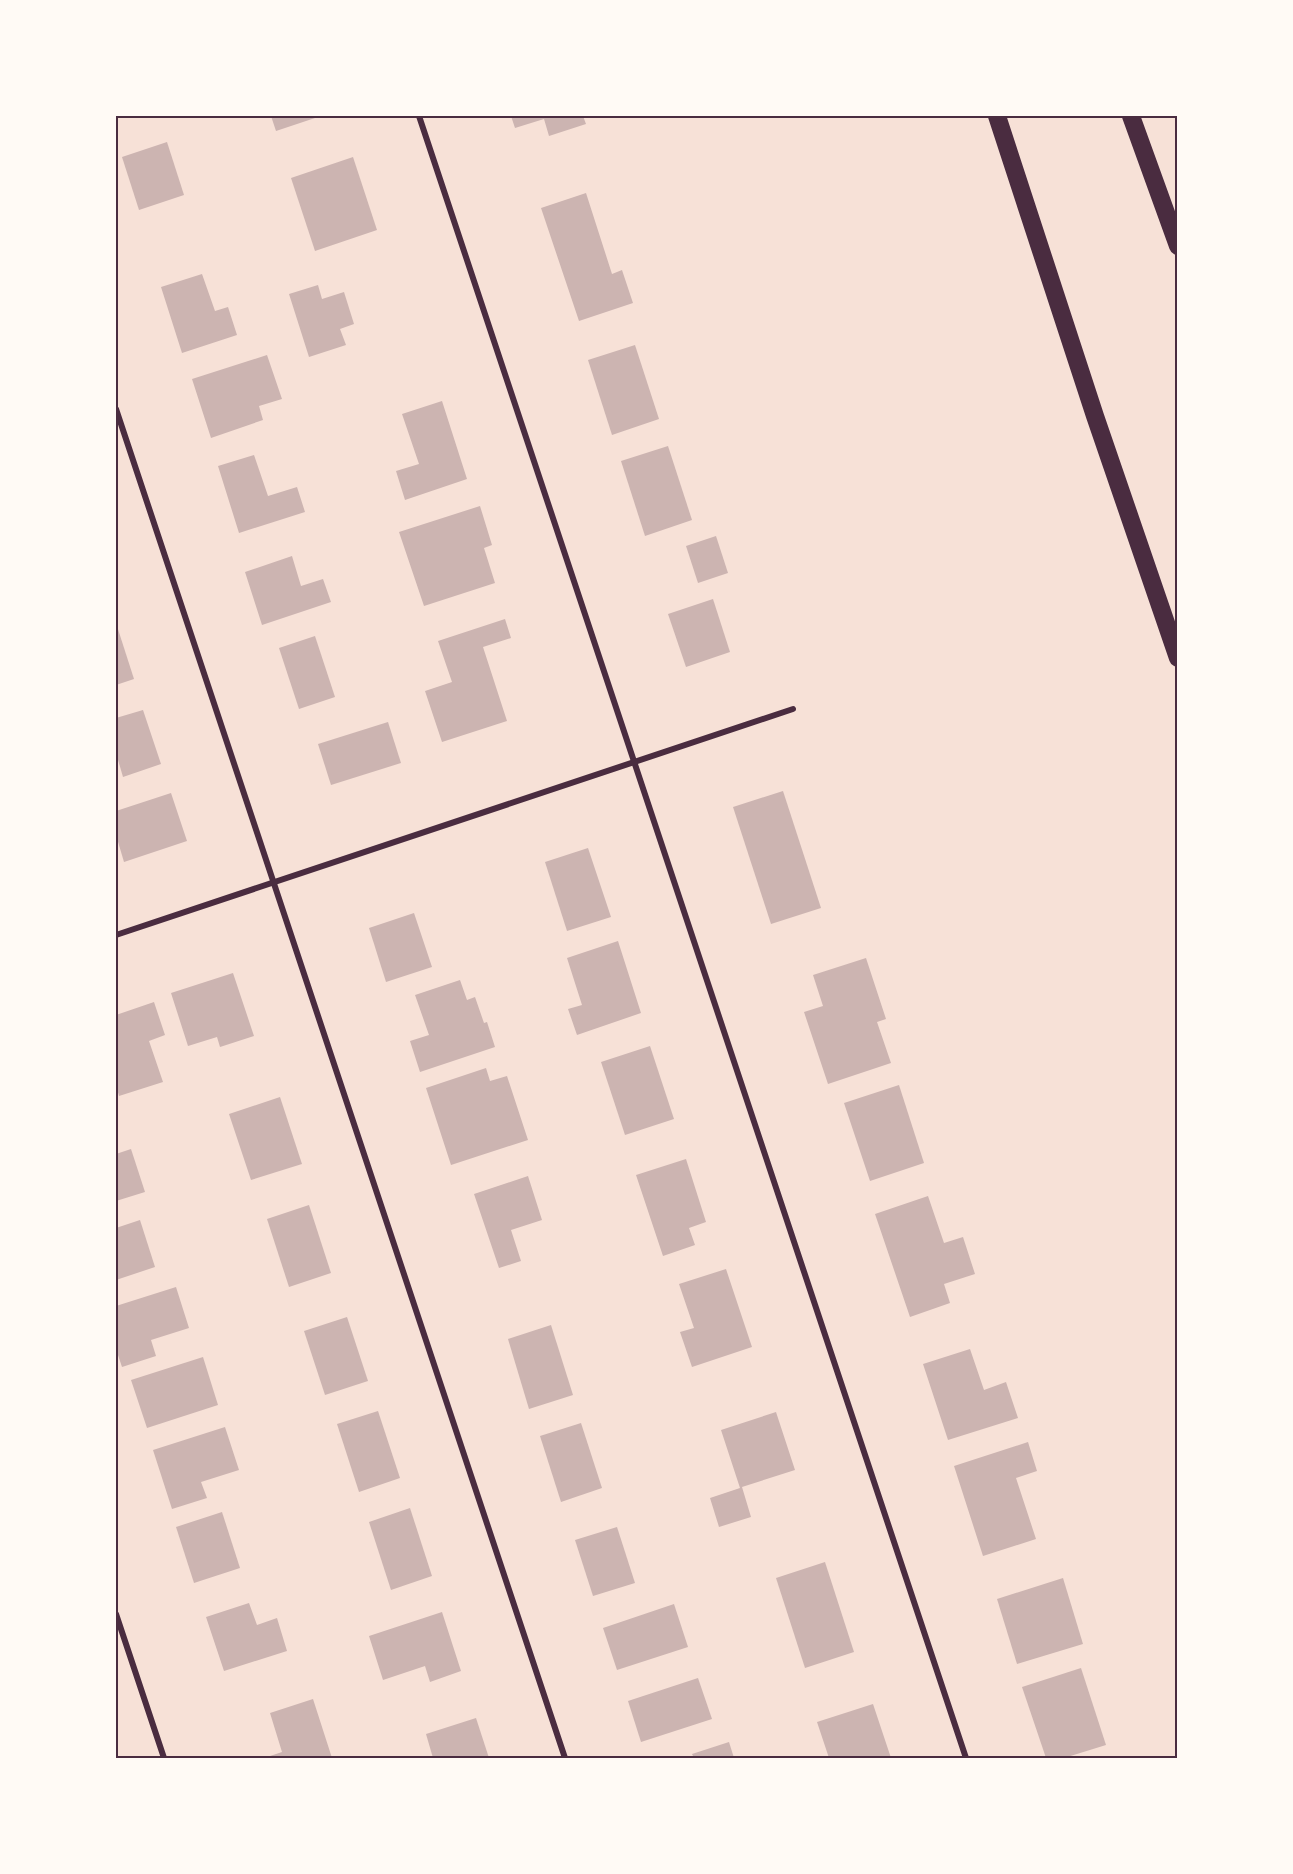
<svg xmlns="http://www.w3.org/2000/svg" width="1293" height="1874" font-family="'DejaVu Sans',sans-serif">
<rect width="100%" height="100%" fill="#f7e1d7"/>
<!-- building -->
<g fill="#ccb4b1">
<path d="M271,116H321L276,131Z"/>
<path d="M511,116H583L586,124L549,136L544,119L515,128Z"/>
<path d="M167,142L184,195L139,210L122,157Z"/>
<path d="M353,157L377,230L315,251L291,178Z"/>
<path d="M586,193L612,274L622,270L633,303L579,321L541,208Z"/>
<path d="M202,274L215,311L228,307L237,335L182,353L161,287Z"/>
<path d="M318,285L322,299L344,292L354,324L340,329L346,345L309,357L289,294Z"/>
<path d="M635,345L659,419L612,435L588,360Z"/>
<path d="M267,355L282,399L259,406L263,420L211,438L192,379Z"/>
<path d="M442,401L467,479L405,500L396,471L419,464L402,414Z"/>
<path d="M668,446L692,520L645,536L621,461Z"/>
<path d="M254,455L268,496L297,487L305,512L239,533L218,466Z"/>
<path d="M480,506L492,545L484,548L495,583L424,606L399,532Z"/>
<path d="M716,536L728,573L698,583L686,546Z"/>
<path d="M292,556L301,586L323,579L331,602L262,625L245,572Z"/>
<path d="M713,599L730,652L686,667L668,614Z"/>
<path d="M505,619L511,638L483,647L507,721L442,742L425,691L452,682L438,641Z"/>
<path d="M116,623L134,679L116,685Z"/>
<path d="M315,636L335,697L299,709L279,648Z"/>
<path d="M143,710L161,764L123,777L116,753V718Z"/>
<path d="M388,722L401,763L331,785L318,744Z"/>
<path d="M783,791L821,908L771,924L733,807Z"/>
<path d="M171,793L187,841L124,862L116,835V811Z"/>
<path d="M588,848L611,917L567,931L545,862Z"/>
<path d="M414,913L432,967L386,982L369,928Z"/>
<path d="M618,941L641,1013L577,1035L568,1009L582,1005L567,958Z"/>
<path d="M866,958L886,1019L877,1022L891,1063L828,1084L804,1012L823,1006L813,975Z"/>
<path d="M233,973L254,1036L220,1047L217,1037L188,1046L171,993Z"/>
<path d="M460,980L467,1000L475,997L484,1023L487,1022L495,1047L420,1072L410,1041L429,1035L415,995Z"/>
<path d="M154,1002L165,1035L149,1041L163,1082L119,1096L116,1085V1015Z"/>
<path d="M650,1046L674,1119L625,1135L601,1062Z"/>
<path d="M486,1068L490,1081L507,1076L528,1140L451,1165L426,1088Z"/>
<path d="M899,1085L924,1163L870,1181L844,1103Z"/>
<path d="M280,1097L302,1164L251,1180L229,1114Z"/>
<path d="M131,1149L145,1192L116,1201V1154Z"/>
<path d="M686,1159L706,1222L689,1228L695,1245L663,1256L636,1175Z"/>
<path d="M528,1176L542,1220L511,1230L521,1261L499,1268L474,1194Z"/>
<path d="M928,1196L944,1243L963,1237L975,1274L944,1284L950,1303L910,1317L875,1214Z"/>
<path d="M309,1205L331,1273L289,1287L267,1219Z"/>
<path d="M140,1220L155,1267L116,1280V1228Z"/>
<path d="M726,1269L752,1347L692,1367L680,1332L694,1328L679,1284Z"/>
<path d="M176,1287L189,1328L151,1340L156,1356L122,1367L116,1349V1306Z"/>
<path d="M347,1317L368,1381L325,1395L304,1331Z"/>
<path d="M551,1325L573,1395L529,1409L508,1339Z"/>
<path d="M970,1349L984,1390L1006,1382L1018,1418L948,1440L923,1364Z"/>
<path d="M203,1357L218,1405L147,1428L131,1380Z"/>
<path d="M378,1411L400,1478L359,1492L337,1424Z"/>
<path d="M776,1412L795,1470L742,1487L751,1517L719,1527L710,1498L740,1488L721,1430Z"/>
<path d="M581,1423L602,1488L561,1502L540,1436Z"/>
<path d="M225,1427L239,1470L201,1482L207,1498L172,1509L153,1450Z"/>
<path d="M1028,1442L1037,1471L1016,1478L1036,1539L983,1556L954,1466Z"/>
<path d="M410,1508L432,1576L391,1590L369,1522Z"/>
<path d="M222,1512L240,1568L194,1583L176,1527Z"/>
<path d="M617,1527L635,1583L593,1596L575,1540Z"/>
<path d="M825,1562L854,1652L805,1668L776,1578Z"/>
<path d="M1063,1578L1083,1644L1017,1664L997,1599Z"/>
<path d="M249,1603L257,1625L277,1618L287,1651L224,1671L206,1617Z"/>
<path d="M674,1604L688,1647L617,1670L603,1628Z"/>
<path d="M442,1612L461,1671L430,1682L425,1666L383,1680L369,1636Z"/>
<path d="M1081,1668L1106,1745L1064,1758H1046L1022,1687Z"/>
<path d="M698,1678L712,1719L641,1742L628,1701Z"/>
<path d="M313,1699L332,1758H264L282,1752L270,1713Z"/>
<path d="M873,1704L891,1758H829L817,1722Z"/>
<path d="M476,1718L489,1758H433L426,1734Z"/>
<path d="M729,1742L734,1758H694L692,1754Z"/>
</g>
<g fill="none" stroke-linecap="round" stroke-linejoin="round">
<!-- minor -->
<g stroke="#4a2c40" stroke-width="6">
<path d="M419,116L966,1758"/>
<path d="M116,409L565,1758"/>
<path d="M116,935L793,709"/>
<path d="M116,1614L164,1758"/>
</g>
<!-- motorway -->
<g stroke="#4a2c40" stroke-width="18">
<path d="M997,116L1095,416L1178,658"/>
<path d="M1131,116L1178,246"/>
</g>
</g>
<!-- border -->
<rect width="1293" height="1874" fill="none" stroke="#fffaf5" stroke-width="234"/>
<rect x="117" y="117" width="1059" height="1640" fill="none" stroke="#4a2c40" stroke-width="2"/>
</svg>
